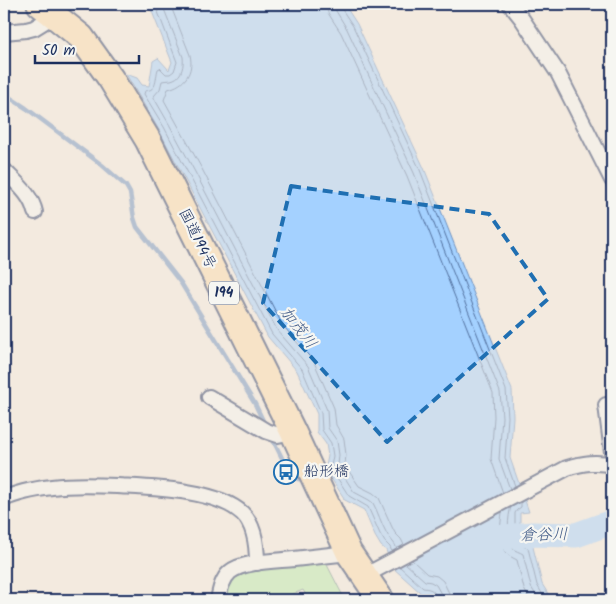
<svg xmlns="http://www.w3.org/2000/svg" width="616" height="604" font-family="Kalam,'Klee One',sans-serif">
<rect width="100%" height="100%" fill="#f3eadf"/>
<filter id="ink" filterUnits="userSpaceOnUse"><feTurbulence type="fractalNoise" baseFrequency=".02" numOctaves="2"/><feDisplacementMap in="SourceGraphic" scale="10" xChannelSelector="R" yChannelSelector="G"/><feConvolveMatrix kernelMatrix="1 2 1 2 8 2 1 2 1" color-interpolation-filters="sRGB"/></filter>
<g filter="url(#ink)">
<!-- green -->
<path fill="#b9ebab" stroke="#6a8d84" d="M325,561L345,600H309L303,590L278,600H226L225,591L235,578L251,570Z"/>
<!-- water -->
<path fill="#a4d1ff" stroke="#6d90bf" d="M149,4H344L357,24L424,168L512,390L513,417L510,458L529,512L520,513V540L532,543L542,584L552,600H431L428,593L422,594L392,567L386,550L381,546L375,536L364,510L343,499L344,498L329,475L326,466L328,456L326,444L317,432V414L297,371L268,337L159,130L126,74L137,78L142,85L149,86L153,61L158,58L169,70L172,62Z"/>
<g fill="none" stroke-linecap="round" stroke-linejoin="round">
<!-- shore -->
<g stroke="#52709e" stroke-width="1">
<path d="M155,4L177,62L174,71L170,74H166L160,68L158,69C155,79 158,90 145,91L144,94L164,127L189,175L272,334L302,369L321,413L322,430L331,443L333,456L331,466L334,473L349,496L368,507L380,534L385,542L390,547L392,552"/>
<path d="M162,4L183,57C184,65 182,76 174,79C170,81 166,80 162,81L160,89L154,96V98L169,124L195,172L277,330L308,366L327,410L328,428L337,441L339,455L338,465L340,470L354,492L369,500L373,503C378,512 381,523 386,532C389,539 395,542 397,549"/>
<path d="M170,4L190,55C194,72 185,85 168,89L164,100L202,169L283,326L314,362L334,408L336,425L344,439L346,455L345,464L346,467L359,486L373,493L379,498L392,527L395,533L401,539L404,545"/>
<path d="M327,4L328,13L341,33L407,176L493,393L494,417L491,459L503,493"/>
<path d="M334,4L336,11L347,29L414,173L500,392L502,417L499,459L510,489"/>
<path d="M340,4L341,8L353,26L420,170L506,390L508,417L505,458L515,486"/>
<path d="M521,502V507L517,510L515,513V541L518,545L528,548L537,585L546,600"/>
<path d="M511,507C508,514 506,542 512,548C515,551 520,552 523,554L531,587L539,600"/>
<path d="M502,512C501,524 497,543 506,553C509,556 513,558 517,560L524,589L530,600"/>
<path d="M412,560L427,574L437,576L443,581L449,593L450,600"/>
<path d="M405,563L425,581L431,582L436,585L441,594L442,600"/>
<path d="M399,566L423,588C432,589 435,590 436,600"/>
</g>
<!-- stream -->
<g stroke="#6d90bf" stroke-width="4.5">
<path d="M4,95L9,97L26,108L102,165L126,186L130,193L134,218L137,227L181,283L255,404L266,427"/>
<path d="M271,436L292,478L305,480"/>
</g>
<!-- river -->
<path stroke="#a4d1ff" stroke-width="25" d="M487,539L532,534L576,535L612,522"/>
<defs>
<g id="street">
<path d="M510,4L522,19L558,73L612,180"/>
<path d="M4,32L26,30L34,28L55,15"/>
<path d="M4,170C16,183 31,194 35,212"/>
<path d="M209,397L266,431L278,435L293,432"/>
<path d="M612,405H606L612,452"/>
<path d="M4,499C18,492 36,489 52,487C73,484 95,485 117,486C151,488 216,489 242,513C255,525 257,546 257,563"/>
<path d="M364,576L567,468C583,463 596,461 612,465"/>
<path d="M218,600C220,590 222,579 230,572C243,561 278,561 294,559C313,557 331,555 349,553"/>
</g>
<path id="highway" d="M40,4L81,37L111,79L148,140L293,432L349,553L381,600"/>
</defs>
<!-- street casing -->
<use href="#street" stroke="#1b2f5e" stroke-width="18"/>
<!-- highway casing -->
<use href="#highway" stroke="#1b2f5e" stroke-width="29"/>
<!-- street -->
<use href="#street" stroke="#f6f6f2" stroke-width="14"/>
<!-- highway -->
<use href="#highway" stroke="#fcdcac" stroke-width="25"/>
</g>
</g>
<!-- marked area -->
<path d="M0 0H616V604H0ZM291,186L489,214L548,299L387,442L263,303Z" fill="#f3eadf" fill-opacity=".55" fill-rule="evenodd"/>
<path fill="none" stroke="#1f6fb2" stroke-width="4" stroke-dasharray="10 6" stroke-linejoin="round" d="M291,186L489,214L548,299L387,442L263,303Z"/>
<!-- icons -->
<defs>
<symbol id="bus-ring" viewBox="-11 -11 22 22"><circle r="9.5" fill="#f6f6f2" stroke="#1f6fb2" stroke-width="1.5"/><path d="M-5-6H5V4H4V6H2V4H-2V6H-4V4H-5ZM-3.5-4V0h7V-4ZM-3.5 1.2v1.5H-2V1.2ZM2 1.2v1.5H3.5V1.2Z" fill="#1f6fb2"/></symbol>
</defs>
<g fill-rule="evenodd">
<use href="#bus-ring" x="272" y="458" width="28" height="28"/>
</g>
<g text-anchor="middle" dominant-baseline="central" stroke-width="4.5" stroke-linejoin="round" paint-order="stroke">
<!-- shield labels -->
<rect fill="#f6f6f2" stroke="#5d6b8a" stroke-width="1" x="209" y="281.5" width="30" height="23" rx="4"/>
<g font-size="14" font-weight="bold" fill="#1b2f5e">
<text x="224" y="293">194</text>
</g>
<!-- street labels -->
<g font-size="15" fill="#1b2f5e" stroke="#f6f6f2">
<text transform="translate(197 239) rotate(64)">国道194号</text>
</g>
<!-- poi labels -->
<g font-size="15" fill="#1b2f5e" stroke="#f6f6f2" text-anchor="start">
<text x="304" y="472">船形橋</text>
</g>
<!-- water labels -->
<g font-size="16" font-style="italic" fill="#3d5886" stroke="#f6f6f2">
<text transform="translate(298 328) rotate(52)">加茂川</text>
<text transform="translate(544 535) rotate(-1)">倉谷川</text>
</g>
</g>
<!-- margin -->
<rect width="616" height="604" fill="none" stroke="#f6f6f2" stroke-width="20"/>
<rect x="10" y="10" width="596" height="584" fill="none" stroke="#1b2f5e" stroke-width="2" filter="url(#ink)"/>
<!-- scale -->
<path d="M35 55v8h104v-8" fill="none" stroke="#1b2f5e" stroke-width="2.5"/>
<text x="42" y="55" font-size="15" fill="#1b2f5e" stroke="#f6f6f2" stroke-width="4" paint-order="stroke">50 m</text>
</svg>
